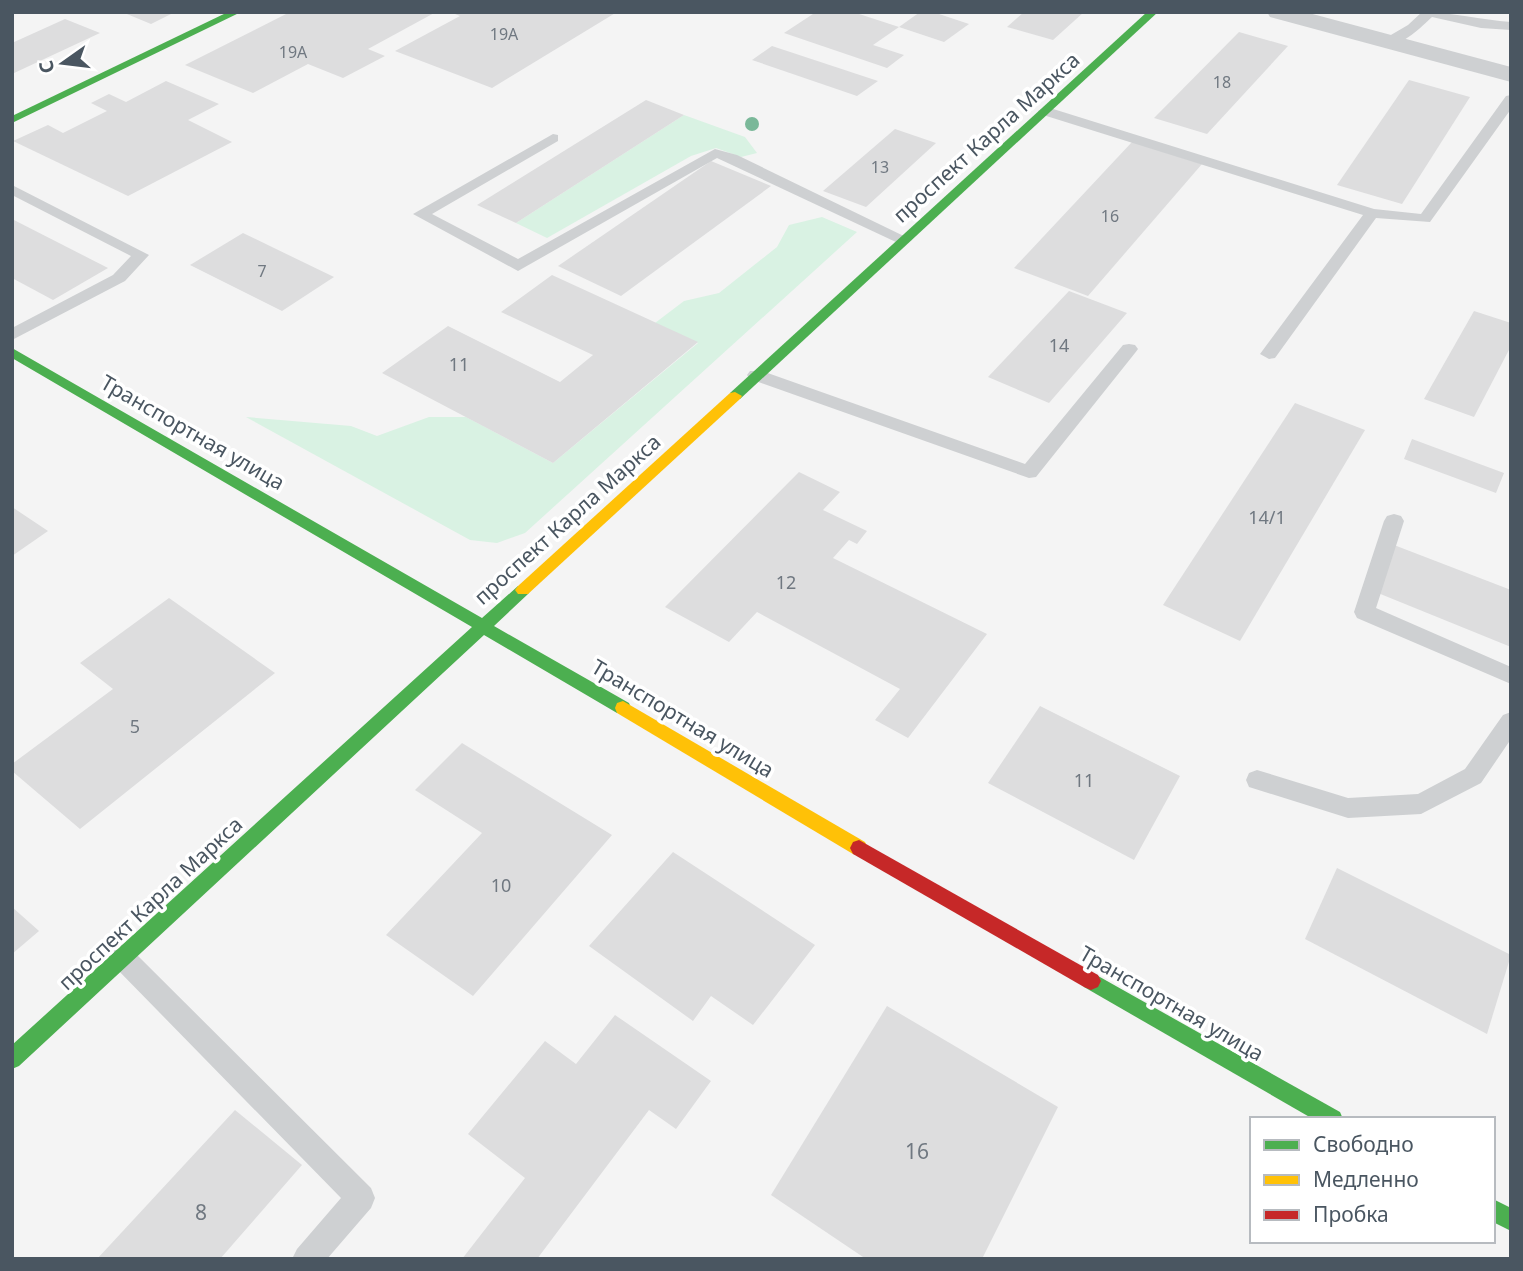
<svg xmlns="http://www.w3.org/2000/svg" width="1523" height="1271" font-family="'Noto Sans',sans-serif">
<rect width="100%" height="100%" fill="#f4f4f4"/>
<!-- green -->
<g fill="#d9f2e3">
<path d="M684,115L745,137L757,153L741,157L716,148L691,156L547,238L516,223Z"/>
<path d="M822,217L857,232L525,533L497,543L470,540L246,417L351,426L377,436L429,417H466L553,463L698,343L655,323L684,301L719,293L777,247L789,225Z"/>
</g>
<!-- building -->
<g fill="#ddddde">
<path d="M122,12H175L151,24Z"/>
<path d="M290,12H436L368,49L385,56L343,78L308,64L253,93L185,65Z"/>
<path d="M450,12H617L492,88L395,51L460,16Z"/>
<path d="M816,12H853L899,27L873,45L904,55L887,68L784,33Z"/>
<path d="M920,12H933L969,24L944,42L899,27Z"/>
<path d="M1024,12H1084L1053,40L1007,27Z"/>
<path d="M65,19L100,33L12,74V43Z"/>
<path d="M1239,32L1288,46L1207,134L1154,118Z"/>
<path d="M772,46L878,81L857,96L752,60Z"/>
<path d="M1409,80L1470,97L1402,204L1337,185Z"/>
<path d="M166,81L219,104L188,120L232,142L128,196L13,141L48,125L63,133L107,111L91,103L109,94L126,102Z"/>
<path d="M646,100L684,115L516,223L477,205Z"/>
<path d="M895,129L936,143L866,207L823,191Z"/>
<path d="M1132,142L1202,164L1088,296L1014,268Z"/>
<path d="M711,161L771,186L621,296L558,266Z"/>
<path d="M12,219L108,268L53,300L12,278Z"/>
<path d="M243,233L334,277L282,311L190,265Z"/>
<path d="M552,275L698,342L553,463L382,373L448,326L560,382L593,355L501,312Z"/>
<path d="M1069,291L1127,313L1049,403L988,377Z"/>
<path d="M1474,311L1511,323V346L1474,417L1424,399Z"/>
<path d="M1295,403L1365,430L1240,641L1163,605Z"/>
<path d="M1412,439L1504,473L1496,493L1404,459Z"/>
<path d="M799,472L840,492L823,510L867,531L857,544L849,540L833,558L987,634L908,738L875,720L900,689L757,612L729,642L665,607Z"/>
<path d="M12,507L48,531L12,556Z"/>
<path d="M1394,545L1511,590V647L1373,591Z"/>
<path d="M169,598L275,673L80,829L12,771V764L113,689L80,663Z"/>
<path d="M1040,706L1180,776L1134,860L988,783Z"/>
<path d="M462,743L612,835L473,996L386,935L482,833L415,790Z"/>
<path d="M673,852L815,945L753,1025L711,996L693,1021L589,946Z"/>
<path d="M1337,868L1511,955L1487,1034L1305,939Z"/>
<path d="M12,907L39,931L12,954Z"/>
<path d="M887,1006L1058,1107L982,1259H866L771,1195Z"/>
<path d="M615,1015L711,1081L676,1129L649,1110L537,1259H462L525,1178L468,1134L545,1041L576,1064Z"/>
<path d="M235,1110L302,1165L220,1259H97Z"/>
</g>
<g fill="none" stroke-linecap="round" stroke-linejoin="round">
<!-- lane -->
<g fill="#ced0d2" fill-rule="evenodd">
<path d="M1422,12C1452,12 1481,20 1511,22V30L1481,28L1432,17C1420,28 1402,47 1384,45V39L1408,25Z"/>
<path d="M1511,95V109L1430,222L1376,218L1275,358L1269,359L1260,354L1363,215L1040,114L1038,111L1045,107L1050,108L1374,209L1421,214L1506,96Z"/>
<path d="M553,134L558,135V141L432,214L518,259L715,149L737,155L912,240L904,245L898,243L717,158L518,271L413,214Z"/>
<path d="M12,185L149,255L125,281L12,340V328L113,275L131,256L12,195Z"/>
<path d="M1129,344L1135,345L1138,349L1135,353L1036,477L1029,478L750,379L747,375L750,371H762L1025,464L1123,345Z"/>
<path d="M1394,514L1401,516L1404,521L1376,608L1511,667V684L1357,618L1354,612L1384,521L1387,516Z"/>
<path d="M1511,712V739L1481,783L1421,814L1348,818L1249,787L1246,780L1249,773L1257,770L1348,798L1418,794L1465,769L1503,715Z"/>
<path d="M122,945L131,949L371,1188L375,1198L371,1208L327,1259H292L297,1249L341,1198L113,965L109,957L113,949Z"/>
</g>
<!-- street -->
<path fill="#ced0d2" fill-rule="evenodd" d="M1267,12H1305L1511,67V82L1270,17Z"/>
<!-- fast -->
<g fill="#4caf50" fill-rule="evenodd">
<path d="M228,12H241L12,123V116Z"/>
<path d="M1147,12H1158L740,399H730V393Z"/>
<path d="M12,348L482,618L518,586H528L531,590L528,594L494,626L629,703L631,708L629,713H617L484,635L19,1066L12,1069V1045L472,627L12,358Z"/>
<path d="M1091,972L1340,1112L1343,1119H1313L1084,987L1081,981L1084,975Z"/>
<path d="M1493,1199L1511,1208V1231L1493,1222Z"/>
</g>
<!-- slow -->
<g fill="#ffc107" fill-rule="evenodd">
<path d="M735,392L742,396L740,399L528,594H518L515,590L518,586L730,393Z"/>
<path d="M623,701L865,842L868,848L865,854L859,856L853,854L617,713L615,708L617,703Z"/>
</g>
<!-- jam -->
<path fill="#c62828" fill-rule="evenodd" d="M859,840L1098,975L1101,981L1098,987L1091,990L1084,987L853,854L850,848L853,842Z"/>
</g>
<!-- trees -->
<circle fill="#7ab899" cx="752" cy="124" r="7"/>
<g text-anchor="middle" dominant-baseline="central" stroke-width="7" stroke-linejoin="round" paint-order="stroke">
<!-- far-number labels -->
<g font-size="16" fill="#707881">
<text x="504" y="34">19А</text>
<text x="293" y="52">19А</text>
<text x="1222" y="82">18</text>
<text x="880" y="167">13</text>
<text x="1110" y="216">16</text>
<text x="262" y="271">7</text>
</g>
<!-- number labels -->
<g font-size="18" fill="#707881">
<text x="1059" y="345">14</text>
<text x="459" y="364">11</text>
<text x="1267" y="517">14/1</text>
<text x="786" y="582">12</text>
<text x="135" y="726">5</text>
<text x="1084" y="780">11</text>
<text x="501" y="885">10</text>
</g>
<!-- street labels -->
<g font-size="21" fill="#4a5661" stroke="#fff">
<text transform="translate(986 137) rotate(-42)">проспект Карла Маркса</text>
<text transform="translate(193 432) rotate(30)">Транспортная улица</text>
<text transform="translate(567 519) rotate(-42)">проспект Карла Маркса</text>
<text transform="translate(683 718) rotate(31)">Транспортная улица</text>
<text transform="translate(150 903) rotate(-43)">проспект Карла Маркса</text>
<text transform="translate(1172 1003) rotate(30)">Транспортная улица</text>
</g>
<!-- near-number labels -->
<g font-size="21" fill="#707881">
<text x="917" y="1151">16</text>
<text x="201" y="1212">8</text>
</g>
</g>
<!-- border -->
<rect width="1523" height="1271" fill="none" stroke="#4a5661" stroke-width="28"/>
<!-- legend -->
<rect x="1250" y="1117" width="245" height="126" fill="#ffffff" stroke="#b7bbc0" stroke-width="2"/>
<rect x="1264" y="1140" width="35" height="10" fill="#4caf50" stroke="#b7bbc0" stroke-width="2"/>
<text x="1313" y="1152" font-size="21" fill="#4a5661">Свободно</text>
<rect x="1264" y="1175" width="35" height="10" fill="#ffc107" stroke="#b7bbc0" stroke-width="2"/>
<text x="1313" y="1187" font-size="21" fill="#4a5661">Медленно</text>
<rect x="1264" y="1210" width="35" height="10" fill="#c62828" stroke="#b7bbc0" stroke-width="2"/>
<text x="1313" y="1222" font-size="21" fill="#4a5661">Пробка</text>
<!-- north arrow -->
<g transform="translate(63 63) rotate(256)" stroke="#ffffff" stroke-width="5" paint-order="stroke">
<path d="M0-5L12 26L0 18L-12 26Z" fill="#4a5661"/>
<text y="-10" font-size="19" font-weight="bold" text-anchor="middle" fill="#4a5661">С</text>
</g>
</svg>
